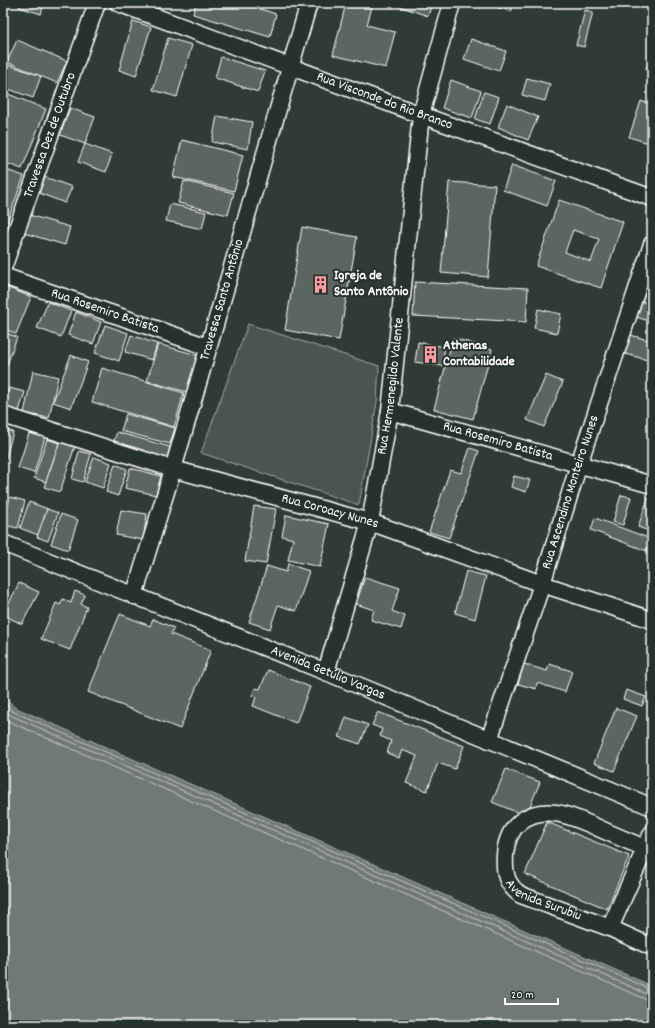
<svg xmlns="http://www.w3.org/2000/svg" width="655" height="1028" font-family="Dekko,sans-serif">
<rect width="100%" height="100%" fill="#2f3b35"/>
<filter id="ink" filterUnits="userSpaceOnUse"><feTurbulence type="fractalNoise" baseFrequency=".025" numOctaves="2"/><feDisplacementMap in="SourceGraphic" scale="8" xChannelSelector="R" yChannelSelector="G"/><feConvolveMatrix kernelMatrix="1 2 1 2 8 2 1 2 1" color-interpolation-filters="sRGB"/></filter>
<g filter="url(#ink)">
<!-- green -->
<path fill="#4a544f" stroke="#a4aaa7" d="M248,324L379,366L377,402L359,505L201,453Z"/>
<!-- water -->
<path fill="#707975" stroke="#a9afac" d="M3,694L14,707L652,986V1025H3Z"/>
<g fill="none" stroke-linecap="round" stroke-linejoin="round">
<!-- shore -->
<g stroke="#c6c9c8" stroke-width="1">
<path d="M3,700L12,711L652,990"/>
<path d="M3,708L10,715L647,994L652,995"/>
<path d="M3,717L8,721L645,999L652,1001"/>
</g>
</g>
<!-- building -->
<g fill="#5b6661" stroke="#fff" fill-rule="evenodd">
<path d="M20,3H44L41,14L19,7Z"/>
<path d="M196,3H241L276,14L270,37L193,14Z"/>
<path d="M346,3H373L367,25L395,32L386,68L333,55Z"/>
<path d="M390,3H432L428,16Z"/>
<path d="M485,3H514L511,12Z"/>
<path d="M585,10L593,12L584,47L576,45Z"/>
<path d="M133,21L151,27L136,76L119,70Z"/>
<path d="M168,38L192,45L177,97L153,90Z"/>
<path d="M471,39L506,51L499,71L464,59Z"/>
<path d="M17,40L67,61L57,83L7,62Z"/>
<path d="M652,53V72L646,69Z"/>
<path d="M221,57L265,71L258,92L215,78Z"/>
<path d="M3,63L41,76L33,98L3,87Z"/>
<path d="M527,78L550,84L545,101L522,95Z"/>
<path d="M451,80L481,91L472,118L442,108Z"/>
<path d="M3,92L46,109L22,169L3,162V130L8,117L3,115Z"/>
<path d="M484,92L499,97L490,124L475,119Z"/>
<path d="M641,101L652,105V144L629,137Z"/>
<path d="M507,104L538,117L528,140L498,127Z"/>
<path d="M70,108L95,117L85,144L60,135Z"/>
<path d="M217,116L252,122L248,149L212,142Z"/>
<path d="M182,140L243,155L234,191L173,177Z"/>
<path d="M85,144L112,154L106,172L78,162Z"/>
<path d="M512,165L556,181L547,206L503,190Z"/>
<path d="M3,169L24,176L5,228L3,227Z"/>
<path d="M45,177L72,187L65,203L39,193Z"/>
<path d="M184,181L234,193L228,215L178,203Z"/>
<path d="M449,182L495,185L488,277L441,273Z"/>
<path d="M559,200L623,222L601,288L536,266ZM573,230L599,239L591,262L565,252Z"/>
<path d="M170,204L206,212L202,229L166,221Z"/>
<path d="M29,215L70,227L65,245L24,233Z"/>
<path d="M302,227L357,237L339,340L285,330Z"/>
<path d="M415,282L528,288L526,322L413,316Z"/>
<path d="M6,287L31,297L16,334L3,328V294Z"/>
<path d="M641,301L652,304V322L636,317Z"/>
<path d="M48,302L71,311L61,337L37,328Z"/>
<path d="M538,309L561,314L557,333L534,328Z"/>
<path d="M76,312L101,322L93,344L68,335Z"/>
<path d="M105,325L128,333L119,361L95,353Z"/>
<path d="M3,332L17,337L7,365L3,364Z"/>
<path d="M627,334L652,341L651,361L622,353Z"/>
<path d="M131,335L157,344L152,360L125,352Z"/>
<path d="M453,338L492,349L473,419L434,409Z"/>
<path d="M418,342L445,347L442,366L415,362Z"/>
<path d="M158,344L197,355L187,392L147,381Z"/>
<path d="M71,355L88,362L71,408L53,402Z"/>
<path d="M102,368L184,393L174,427L92,402Z"/>
<path d="M33,371L58,377L49,418L24,413Z"/>
<path d="M546,375L563,382L544,427L527,420Z"/>
<path d="M9,388L25,392L19,411L4,407Z"/>
<path d="M126,414L175,428L170,444L121,431Z"/>
<path d="M3,429L13,432L3,469Z"/>
<path d="M117,432L170,447L167,458L113,443Z"/>
<path d="M29,433L45,437L34,473L18,468Z"/>
<path d="M47,439L59,443L46,482L34,478Z"/>
<path d="M60,441L75,446L60,492L44,487Z"/>
<path d="M470,448L479,451L449,538L429,532L450,470L461,473Z"/>
<path d="M79,451L91,454L83,482L72,479Z"/>
<path d="M94,457L111,463L103,488L85,482Z"/>
<path d="M115,464L127,469L118,496L106,492Z"/>
<path d="M130,468L161,476L156,495L125,488Z"/>
<path d="M514,476L530,480L526,492L511,487Z"/>
<path d="M621,495L631,497L623,525L613,522Z"/>
<path d="M10,497L25,501L18,528L3,525Z"/>
<path d="M648,498L652,500V532L638,527Z"/>
<path d="M29,502L48,509L38,535L20,528Z"/>
<path d="M254,506L276,509L266,564L245,561Z"/>
<path d="M47,509L58,513L48,541L37,537Z"/>
<path d="M121,510L147,514L143,540L116,535Z"/>
<path d="M61,514L78,520L68,550L51,544Z"/>
<path d="M286,515L329,524L320,567L288,560L293,539L282,536Z"/>
<path d="M595,518L651,539L647,551L591,530Z"/>
<path d="M288,564L309,571L296,611L278,605L270,629L249,622L267,566L286,572Z"/>
<path d="M466,571L486,576L475,619L455,613Z"/>
<path d="M365,577L400,588L392,611L405,616L401,629L371,620L374,610L356,604Z"/>
<path d="M19,583L39,592L22,624L3,615Z"/>
<path d="M75,591L85,595L81,604L87,607L70,650L41,639L56,603L60,605L63,599L71,603Z"/>
<path d="M120,614L150,626L153,619L174,628L171,634L211,650L180,729L88,692Z"/>
<path d="M524,664L547,671L549,664L572,671L565,692L537,683L536,689L518,684Z"/>
<path d="M268,670L310,687L296,723L253,706L256,697L252,696L255,688L260,689Z"/>
<path d="M626,690L646,697L642,706L623,699Z"/>
<path d="M616,708L637,716L614,771L594,763Z"/>
<path d="M378,712L464,746L455,769L438,763L427,791L406,783L417,756L402,750L399,758L387,753L391,741L380,736L382,729L372,725Z"/>
<path d="M346,717L368,725L360,744L339,737Z"/>
<path d="M506,769L540,782L526,816L492,802Z"/>
<path d="M547,822L629,856L607,909L525,874Z"/>
<path d="M652,885V903L646,901Z"/>
</g>
<g fill="none" stroke-linecap="round" stroke-linejoin="round">
<defs>
<g id="minor">
<path id="s1" d="M118,3L421,115L652,198"/>
<path id="s2" d="M3,268L97,3"/>
<path id="s3" d="M3,276L208,347"/>
<path id="s4" d="M390,411L652,485"/>
<path id="s5" d="M3,415L173,469L370,522L542,584L652,620"/>
<path id="s6" d="M3,543L326,672L652,807"/>
<path id="s7" d="M134,596L173,469L309,3"/>
<path id="s8" d="M326,672L370,522L390,411L421,115L452,3"/>
<path id="s9" d="M489,740L542,584L579,464L652,244"/>
<path id="s10" d="M645,848C628,841 611,834 594,826C582,821 570,815 556,813C527,809 507,826 505,855C504,873 506,885 521,895L610,928L652,947"/>
<path d="M610,928L652,833"/>
</g>
</defs>
<!-- minor casing -->
<use href="#minor" stroke="#fff" stroke-width="19"/>
<!-- minor -->
<use href="#minor" stroke="#26332d" stroke-width="16"/>
</g>
</g>
<!-- icons -->
<defs>
<symbol id="building-bare" viewBox="-9 -9 18 18"><path d="M-4-6H4V6H1V3H-1V6H-4ZM-2.5-4.3h1.7v1.8h-1.7ZM.8-4.3h1.7v1.8H.8ZM-2.5-1h1.7V.8h-1.7ZM.8-1h1.7V.8H.8Z" fill="#ff9aa2" stroke="#26332d" stroke-width="2.5" paint-order="stroke"/></symbol>
</defs>
<g fill-rule="evenodd">
<use href="#building-bare" x="308" y="272" width="25" height="25"/>
<use href="#building-bare" x="418" y="342" width="25" height="25"/>
</g>
<g text-anchor="middle" dominant-baseline="central" stroke-width="4" stroke-linejoin="round" paint-order="stroke">
<!-- street labels -->
<g font-size="14" fill="#fff" stroke="#26332d">
<text stroke="none"><textPath href="#s1" startOffset="284">Rua Visconde do Rio Branco</textPath></text>
<text stroke="none"><textPath href="#s2" startOffset="141">Travessa Dez de Outubro</textPath></text>
<text stroke="none"><textPath href="#s7" startOffset="309">Travessa Santo Antônio</textPath></text>
<text stroke="none"><textPath href="#s3" startOffset="108">Rua Rosemiro Batista</textPath></text>
<text stroke="none"><textPath href="#s8" startOffset="294">Rua Hermenegildo Valente</textPath></text>
<text stroke="none"><textPath href="#s4" startOffset="112">Rua Rosemiro Batista</textPath></text>
<text stroke="none"><textPath href="#s9" startOffset="261">Rua Ascendino Monteiro Nunes</textPath></text>
<text stroke="none"><textPath href="#s5" startOffset="341">Rua Coroacy Nunes</textPath></text>
<text stroke="none"><textPath href="#s6" startOffset="350">Avenida Getúlio Vargas</textPath></text>
<text stroke="none"><textPath href="#s10" startOffset="239">Avenida Surubiu</textPath></text>
</g>
<!-- poi labels -->
<g font-size="14" font-weight="bold" fill="#fff" stroke="#26332d" text-anchor="start">
<text x="334" y="276">Igreja de<tspan x="334" dy="16">Santo Antônio</tspan></text>
<text x="443" y="346">Athenas<tspan x="443" dy="16">Contabilidade</tspan></text>
</g>
</g>
<!-- margin -->
<rect width="655" height="1028" fill="none" stroke="#26332d" stroke-width="16"/>
<rect x="8" y="8" width="639" height="1012" fill="none" stroke="#fff" stroke-width="1.5" filter="url(#ink)"/>
<!-- scale -->
<path d="M505 998v6h53v-6" fill="none" stroke="#ffffff" stroke-width="2"/>
<text x="511" y="998" font-size="12" fill="#ffffff" stroke="#26332d" stroke-width="3" paint-order="stroke">20 m</text>
</svg>
